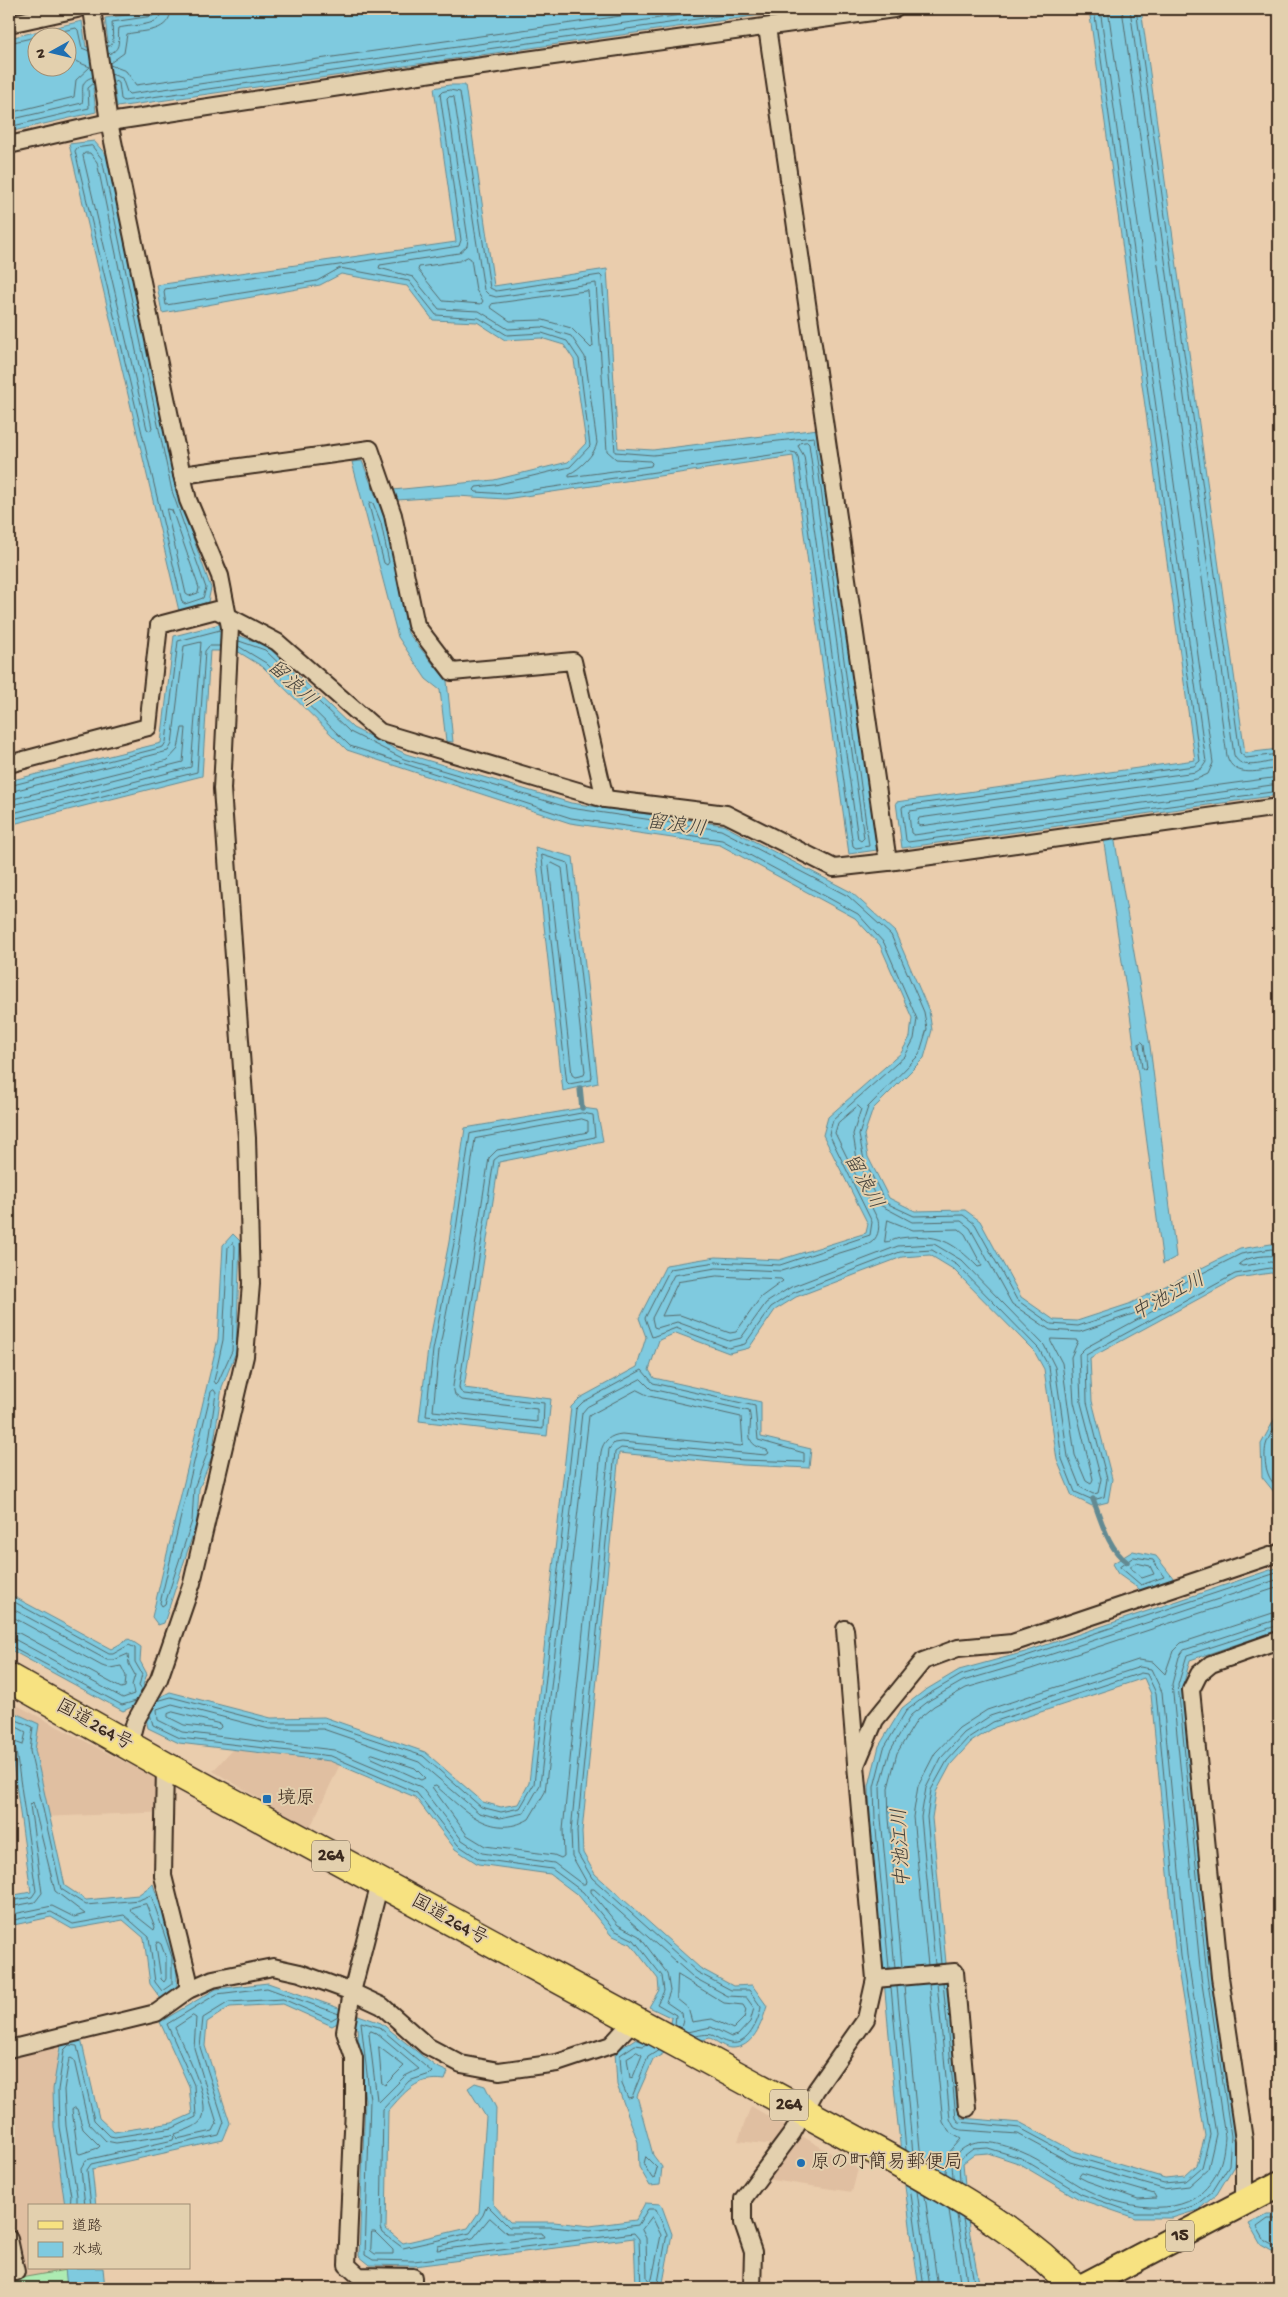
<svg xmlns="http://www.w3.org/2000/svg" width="1288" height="2297" font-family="'Gochi Hand','Klee One',sans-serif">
<rect width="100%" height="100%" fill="#eacdad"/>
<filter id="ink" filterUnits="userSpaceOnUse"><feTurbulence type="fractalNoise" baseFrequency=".02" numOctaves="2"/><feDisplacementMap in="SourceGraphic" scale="10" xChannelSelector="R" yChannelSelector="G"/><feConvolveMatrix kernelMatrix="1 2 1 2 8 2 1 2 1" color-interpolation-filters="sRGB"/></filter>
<g filter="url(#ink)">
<!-- built -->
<g fill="#e0bfa1">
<path d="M9,1701L170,1786L168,1812L41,1817L26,1767L9,1762Z"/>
<path d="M256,1723L343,1758L310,1828L213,1771Z"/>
<path d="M57,2043L75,2146L81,2206H29V2268H77L9,2280V2051Z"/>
<path d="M751,2106L858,2169L852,2192L765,2179L785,2146L738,2141Z"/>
</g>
<!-- green -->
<path fill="#adebb2" stroke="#748a68" d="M77,2268L89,2288H9V2280Z"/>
<!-- water -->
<g fill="#7fcadf" stroke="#648a92" fill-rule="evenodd">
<path d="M168,9H803L117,107L114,85L93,88L96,112L9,132V38L82,21L86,47L108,43L105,18ZM38,38H68V68H38Z"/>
<path d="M1089,9H1141L1245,753L1279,749V795L902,848L896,802L1195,760Z"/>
<path d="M449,85H465L494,286L607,269L618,448L653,450L818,429L877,850L849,854L793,456L505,499L457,496L397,500L393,490L494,480L568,462L586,443L574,360L564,345L541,338L505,340L477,322L433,320L407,286L341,274L320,285L162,313L157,285L456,242L434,88Z"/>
<path d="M94,141L107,156L176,490L211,588L208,602L179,611L69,144Z"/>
<path d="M362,461L386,522L408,633L447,681L453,742L446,741L440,690L426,679L398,637L352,462Z"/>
<path d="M220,624L235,634L267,646L353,728L406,754L571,803L723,825L851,892L895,932L929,1011L932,1030L924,1058L873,1109L864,1135L868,1157L889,1198L915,1211L965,1210L980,1221L1021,1297L1054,1320L1077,1321L1129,1304L1240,1249L1271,1244L1279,1245V1275L1271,1273L1237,1278L1090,1358L1092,1401L1112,1479L1108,1502L1092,1506L1072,1496L1057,1460L1044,1369L1034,1351L953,1269L930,1255L902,1257L796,1297L775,1310L749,1348L729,1353L676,1333L659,1340L649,1370L654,1378L761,1402V1437L811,1449L809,1468L743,1465L619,1453L582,1832L583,1853L595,1874L700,1968L733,1986L752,1985L767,2006C762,2023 753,2049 731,2048C725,2048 716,2041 710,2038L674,2047L653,2060L637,2096L653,2155L662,2167L660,2185L650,2186L639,2167L638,2142L617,2085L615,2052L635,2039L643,2042L670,2026L672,2018L649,2007L659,1990L658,1979L631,1944L611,1935L579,1896L550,1874L478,1864L455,1849L415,1797L330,1761L179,1743L148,1728L145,1714L134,1706L123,1711L9,1649V1594L111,1649L129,1639L141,1647L140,1661L147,1674L143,1685L160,1697L170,1692L271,1718L324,1717L425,1752L483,1802L501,1807L518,1804L529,1783L571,1407L580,1398L637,1367L646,1337L639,1318L666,1265L716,1257L779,1260L866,1233L868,1224L823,1135L828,1117L901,1053L910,1037L912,1018L880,945L855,918L720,845L570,823L347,750L263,667L237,651H210L202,776L9,825V781L161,743L174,636Z"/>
<path d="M1114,836L1150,1046L1176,1257L1163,1264L1130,1014L1103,837Z"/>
<path d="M535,847L573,857L598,1083L563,1091Z"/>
<path d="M582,1108L597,1110L603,1141L499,1162L464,1388L551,1399L547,1436L419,1421L428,1349L449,1242L465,1128Z"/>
<path d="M233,1234L240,1241L236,1352L222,1387L212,1456L199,1489L197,1522L164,1623L158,1625L152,1617L218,1339L223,1245Z"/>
<path d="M1279,1411V1492H1274L1262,1477L1261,1444Z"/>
<path d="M1133,1551L1156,1556L1174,1579L1142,1591L1118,1574L1112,1564Z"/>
<path d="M1279,1567V1630L1190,1660L1183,1686L1212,1975L1236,2137L1234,2166L1217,2194L1198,2210L1172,2218H1135L1079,2199L1018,2163L988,2153L975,2154L963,2163L969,2229L980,2288H919C895,2133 884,1975 870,1819L869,1786L879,1746L902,1708L924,1691L959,1670L1025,1652ZM1144,1678L1151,1694L1176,1957L1205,2136L1197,2165L1185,2176L1165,2178L1074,2151L1021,2123L961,2118L932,1818L936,1792L951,1764L971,1742L995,1727Z"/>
<path d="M11,1711L39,1724L35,1750L65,1886L86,1900L138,1895L153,1884L177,1956V1987L161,1999L150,1984L144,1938L123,1920L72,1929L51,1917L9,1926V1896L31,1892L10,1741Z"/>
<path d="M268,1983L381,2023L435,2066L448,2072L445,2080C416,2076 405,2092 388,2111L386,2229L403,2243L468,2228L479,2212L486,2117L468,2088L475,2083L485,2086L496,2108L493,2204L510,2222H554L590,2226L636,2220L645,2203L661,2204L672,2234L662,2288H636L634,2238L414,2266L370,2265L359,2256L365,2100L357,2028L341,2021L332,2026L283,2004L230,2007L207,2022L205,2046L230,2123L223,2140L92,2169L96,2206H65L54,2127L53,2089L60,2047L67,2040L81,2039L99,2118L114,2132L172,2123L192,2114L189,2086L160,2022L216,1989Z"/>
<path d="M1267,2214H1279V2255L1261,2245L1249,2224Z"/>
<path d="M65,2268H103L105,2288H67Z"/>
</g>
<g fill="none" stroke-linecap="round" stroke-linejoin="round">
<!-- shore -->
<g stroke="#566a6b" stroke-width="1">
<path d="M1094,9L1200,761L1194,766L903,806L902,808L906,840L908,842L1279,791"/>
<path d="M1100,9L1206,762L1202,768L1196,772L910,811L909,814L911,833L914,835L1279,784"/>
<path d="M1108,9L1213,763L1208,774L1197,779L919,818L917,824L920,826L1279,777"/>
<path d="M1122,9L1227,756C1234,780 1261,770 1279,768"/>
<path d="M1130,9L1234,755C1241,772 1265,762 1279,760"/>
<path d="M1136,9L1240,753L1246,758L1279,754"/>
<path d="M9,43L76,28L78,30L82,48L89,51"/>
<path d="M107,48L113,43L112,22L153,16L156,13L157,9"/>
<path d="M108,54C123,50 117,39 119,28C133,24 162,28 163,9"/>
<path d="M110,63L124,53L127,34C145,30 170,33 171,9"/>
<path d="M110,65L126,71L136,85L670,9"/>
<path d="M111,74L122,78L127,92L129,94L723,9"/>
<path d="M112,80L119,83L121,99L124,101L767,9"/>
<path d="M450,90L460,92L490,288L496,291L600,275L602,277L615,452L653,455L814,437L869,846L856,848L853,846L798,457L796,453L791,452L506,494L476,492L474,490L476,487L495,485L570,467L590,446L579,359L567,341L542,333L507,335L479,318L436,315L409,281L340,268L317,281L166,305L164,292L165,289L339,265L459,246L461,240L440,94L442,92Z"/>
<path d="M454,97L484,290L489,295L496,297L596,283L607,451L616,459L650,461L652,463L651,466L569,477V474C580,469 595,454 597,443L585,357L571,336L542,327L508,329L479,311L439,309L413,277L379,268L380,265L459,253L467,246L468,239L447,99L449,97Z"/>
<path d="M9,113L74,97L76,80L90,67L75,61L68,49"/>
<path d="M9,120L82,103C85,93 77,81 93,77"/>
<path d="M9,127L89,108L88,88L94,83"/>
<path d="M92,146L102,159L172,491L206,588L203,598L185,604L182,602L75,151L77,148Z"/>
<path d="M85,153H90L97,162L152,428L150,431L147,429L83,156Z"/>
<path d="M468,257L471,259L476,290L483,301L481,304L443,301L418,270L419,267L459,261Z"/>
<path d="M588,291L593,346L591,348L571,328L543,320L510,321L490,307L492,304Z"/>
<path d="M807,442L809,444L864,838L861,841L858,839L804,456L798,446L800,443Z"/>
<path d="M370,502L373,503L381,523L389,562L387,565L384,563L369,505Z"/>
<path d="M168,509L172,510L199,588L198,593L189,596L186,594L167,512Z"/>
<path d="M239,641L265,650L350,732L404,759L570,808L721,830L848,896L891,935L924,1012L927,1029L919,1055L868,1107L859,1135L864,1160L886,1203L914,1216L963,1215L975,1224L1017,1300L1051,1324L1078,1326L1130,1309L1241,1254L1271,1249L1279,1250"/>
<path d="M238,646L266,663L350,746L571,818L722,840L858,914L884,943L917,1019L914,1039L905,1056L833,1120L829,1134L872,1222L870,1235L780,1265L716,1262L670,1269L645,1318L652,1337L676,1328L729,1348L745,1344L771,1307L793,1293L900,1252L932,1250L957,1265L1039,1349L1049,1367L1062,1459L1075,1492L1093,1500L1104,1497L1107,1479L1087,1402L1086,1355L1235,1274L1270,1268L1279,1270"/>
<path d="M9,786L163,747L166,742L178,641L220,630"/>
<path d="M9,792L168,751L172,744L184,646L201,642L191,767L9,814"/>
<path d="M9,800L168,760L178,749L182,728H186L183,762L9,806"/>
<path d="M9,820L197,772L205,651L209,646H220"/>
<path d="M542,855L568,863L592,1077L591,1080L569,1084L567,1082Z"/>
<path d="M552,863L562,868L585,1072L584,1075L575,1077L572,1075L549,866Z"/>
<path d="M1142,1042L1144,1044L1147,1068L1145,1070L1142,1068L1139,1044Z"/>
<path d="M858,1106L861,1109L853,1134L857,1159L880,1205L912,1222L961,1221L970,1228L1012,1304L1050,1330L1080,1332L1133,1314L1162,1300L1165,1301L1164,1305L1085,1348L1079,1354L1081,1403L1101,1479L1098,1493L1093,1494L1080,1487L1068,1457L1055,1367L1044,1345L961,1260L934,1244L898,1246L791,1287L766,1303L741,1338L729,1341L677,1322L657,1328L654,1327L652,1318L674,1275L716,1268L781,1271L869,1244C878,1239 880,1229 878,1220L835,1133L838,1123Z"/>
<path d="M582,1113L593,1115L595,1137L499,1156L494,1160L459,1387L460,1391L464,1394L544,1403L543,1429L426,1416L433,1350L454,1243L470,1134Z"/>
<path d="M582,1119L588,1121V1132L497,1150L489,1158L453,1386L455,1395L462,1400L537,1409V1422L433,1411L439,1351L460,1244L475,1139Z"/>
<path d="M888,1220L913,1230L959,1229L965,1234L982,1266L978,1267C952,1241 938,1233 900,1238C895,1239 890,1242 885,1242Z"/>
<path d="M233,1243L235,1246L232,1351L218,1382L216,1384L214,1381L223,1340L228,1247Z"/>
<path d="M1279,1256C1268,1255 1247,1256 1239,1264L1242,1266L1270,1262L1279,1263"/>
<path d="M717,1276L781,1279L783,1281L761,1297L736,1332L730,1333L680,1315L662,1316L678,1282Z"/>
<path d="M1051,1339L1076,1340L1078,1341L1071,1357L1074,1402L1093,1479L1091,1484L1086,1481L1075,1455L1062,1363L1051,1342Z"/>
<path d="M641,1379L651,1389L749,1411C755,1430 739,1443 767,1450L769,1453L766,1455L621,1442L614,1443L609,1449L571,1831L572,1856L586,1881L585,1884H582L554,1863L482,1853L462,1840L421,1787L334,1750L182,1732L158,1720L157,1709L172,1704L269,1729H323L419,1762L479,1813L500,1818L524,1813L540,1785L582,1413L587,1407Z"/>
<path d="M214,1390L216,1393L207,1454L194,1488L192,1521L165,1604L162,1606L160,1603L211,1392Z"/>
<path d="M637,1390L649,1396L741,1417L743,1444L741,1446L622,1434C610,1435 603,1441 601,1452L563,1830L564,1856L561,1858L554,1855L485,1846L467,1835L432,1787L436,1786C462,1808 491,1841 529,1819L545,1792L589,1416Z"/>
<path d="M1279,1420C1275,1428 1268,1437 1266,1445C1263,1458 1266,1482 1279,1487"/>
<path d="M1134,1557L1153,1560L1164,1577L1141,1585L1120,1567Z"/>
<path d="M1136,1563L1150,1566L1154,1574L1142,1578L1131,1569V1566Z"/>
<path d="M9,1599L109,1654H113L129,1645L135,1648V1662L142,1674L139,1686L142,1690"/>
<path d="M9,1607L107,1660H114L128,1654L129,1664L135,1675L132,1685L134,1694L123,1698L16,1640L9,1638"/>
<path d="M9,1615L102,1666L110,1668L121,1666L126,1676L125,1687L121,1688L19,1633L9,1631"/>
<path d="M9,1645L122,1705L136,1701"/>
<path d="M157,1701L171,1697L270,1723H324L423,1756L481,1807L501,1812L520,1808L534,1784L576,1409L583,1402L642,1370L653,1383L755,1406L758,1440L804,1453V1462L743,1460L621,1448L615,1452L577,1831L578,1854L592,1878L697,1972L731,1990H749L761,2007C759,2020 748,2047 730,2043C712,2039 718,2031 696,2036"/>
<path d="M173,1712L220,1724L221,1727L219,1729L184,1725L168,1717V1714Z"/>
<path d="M150,1714L153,1725L180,1738L331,1756L417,1793L458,1845L479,1859L552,1869L583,1892L614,1930L634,1940L662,1976L664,1991L657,2004L676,2015L675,2025"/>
<path d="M9,1717L33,1727L30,1751L61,1889L86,1905L139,1900L151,1895L172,1957V1984L162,1991L155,1982L149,1937L124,1915L73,1924L51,1912L9,1921"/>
<path d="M9,1723L26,1732L23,1745L9,1740"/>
<path d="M9,1746L14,1747L16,1751L36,1891L32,1897L9,1901"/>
<path d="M373,1754L415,1768L425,1778L421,1780L372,1758L370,1755Z"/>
<path d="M146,1904L155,1927L154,1930L130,1911L131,1908Z"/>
<path d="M9,1907L35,1902L42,1893L30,1805L33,1802L55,1891L85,1914L74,1917L52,1906L9,1915"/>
<path d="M158,1942L161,1944L166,1958V1979L164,1982L161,1979L156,1945Z"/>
<path d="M935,1964L921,1817L926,1788L941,1758L964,1733L990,1716L1140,1667L1151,1669L1162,1692L1187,1955L1216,2134L1208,2169L1189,2186L1163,2189L1070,2162L1018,2134L961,2130L954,2127L950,2119L937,1983"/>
<path d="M941,1964L927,1817L931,1790L947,1761L968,1738L993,1722L1141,1673L1147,1674L1156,1693L1181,1956L1210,2135L1202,2167L1186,2181L1164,2183L1072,2156L1020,2128L959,2122L956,2118L943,1982"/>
<path d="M928,1965L913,1817L918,1786L935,1753L959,1728L987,1710L1138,1660L1153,1662L1165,1674L1173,1651L1181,1643L1279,1611"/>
<path d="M902,1967L889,1818L888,1788L897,1753L917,1720L934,1706L966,1688L1031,1669L1279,1587"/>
<path d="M889,1968L875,1819L874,1787L884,1748L906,1711L927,1695L961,1675L1026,1656L1279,1572"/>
<path d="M895,1968L881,1818L880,1787L890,1751L911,1715L930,1700L963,1681L1028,1662L1279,1579"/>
<path d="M678,1975L724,2003L743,2005L746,2010L744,2018L733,2029L712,2019L692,2022L688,2008L677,1999Z"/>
<path d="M929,1984L943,2122L949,2132L961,2139L947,2155L946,2173"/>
<path d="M904,1986L921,2159"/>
<path d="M891,1987L906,2150"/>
<path d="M897,1987L913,2154"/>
<path d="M193,2016L196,2018L194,2048L217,2123L213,2131L177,2139L175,2134C183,2131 198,2127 202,2119C212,2100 183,2047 175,2028Z"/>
<path d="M681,2028L683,2020L682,2013L666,2002L670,1991L667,1973L639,1936L618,1925L591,1892V1889H594L693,1977L728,1996L746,1997L754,2008L750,2022L738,2035L731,2037L711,2027L688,2032"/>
<path d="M371,2031L376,2033L419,2069L405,2076L379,2102L377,2100L369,2034Z"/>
<path d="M648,2044L643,2046L635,2045L620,2055L622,2084L628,2098L632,2097L648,2057L659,2050"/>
<path d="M379,2047L404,2066L385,2085L382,2083Z"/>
<path d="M637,2052L642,2055L633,2077L630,2078L627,2058Z"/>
<path d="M75,2108L77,2109L83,2129L100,2146L98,2148L80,2154L78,2153L72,2110Z"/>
<path d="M646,2157L657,2168L654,2179L652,2178L644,2165Z"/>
<path d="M1082,2173L1154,2194L1156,2198L1138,2199L1087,2181L1079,2177Z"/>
<path d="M953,2178C953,2172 951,2164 953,2159C955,2155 958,2153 961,2150C979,2136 1002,2144 1022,2152C1042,2160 1062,2176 1081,2187C1111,2204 1171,2219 1200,2194C1219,2177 1223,2161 1225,2137L1201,1977L1172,1684L1179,1657L1184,1650L1279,1619"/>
<path d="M960,2182L959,2163L960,2159L973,2149L988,2148L1021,2158L1081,2194L1135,2213H1171L1196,2205L1213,2191L1229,2165L1231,2136L1207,1976L1178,1685L1187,1655L1279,1625"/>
<path d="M910,2187L924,2288"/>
<path d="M917,2191L930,2288"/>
<path d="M925,2196L938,2288"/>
<path d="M70,2206L71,2196L59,2127L58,2090L64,2050L69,2045L77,2046L94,2120L110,2136L115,2137L173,2128L196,2117L194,2085L167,2024L217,1994L267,1988L339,2014"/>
<path d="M77,2206V2195L66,2126L64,2090L69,2059L71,2058L74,2060L88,2122L106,2141L116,2143L172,2135L174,2137L173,2140L86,2160L81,2169L85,2206"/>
<path d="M91,2206L87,2170L91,2164L219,2135L224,2122L200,2047L203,2018L229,2002L283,1999L331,2020L338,2016"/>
<path d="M949,2210L961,2288"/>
<path d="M957,2215L968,2288"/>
<path d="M652,2217L661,2235L652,2279L649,2281L647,2278L646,2238L642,2230Z"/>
<path d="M490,2218L507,2233H542L544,2237L437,2250L438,2246L473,2238Z"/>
<path d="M963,2219L975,2288"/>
<path d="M1279,2219H1268L1257,2227L1265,2241L1279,2249"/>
<path d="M372,2232H375L393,2250V2254H375L371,2251Z"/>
<path d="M641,2288L639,2239L634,2233L414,2261L373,2260L365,2255L370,2100L361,2022L379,2027L432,2072L430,2074L409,2081L383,2109L381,2228L383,2233L403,2248L470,2233L483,2215L487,2205L509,2227H553L590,2231L638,2225L648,2209H656L667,2234L657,2288"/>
</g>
<!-- stream -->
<g stroke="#648a92" stroke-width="5.5">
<path d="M580,1088L582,1108"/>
<path d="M1093,1499C1101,1519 1108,1549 1127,1562"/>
</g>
<defs>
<g id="street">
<path d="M92,9L109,122L182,475L188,500L220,576L230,627L222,789L247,1138L251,1284L245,1356L192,1583L159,1679L135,1722L129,1745"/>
<path d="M9,24L77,9"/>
<path d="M767,27L888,862L1279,807"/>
<path d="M9,145L109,122L439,72L894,9"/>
<path d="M182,475L370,449L393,515L416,625L452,672L573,661L605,799"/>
<path d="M9,764L148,727L159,625L216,610L277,642L380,732L605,799L726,814L834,868L888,862"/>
<path d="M845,1629L856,1763"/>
<path d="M165,1766L163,1876L188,1977V1990"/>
<path d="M380,1883L352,1992L345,2032L354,2058V2108L347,2265L359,2276L413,2277V2288"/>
<path d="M875,1979L955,1972L967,2108"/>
<path d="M9,2049L156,2013L188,1990L213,1979L273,1967L300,1973L352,1992L382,2006L427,2046L461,2064L499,2071L557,2063L611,2045L633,2021"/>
<path d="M1244,2203V2140L1220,1977L1191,1690L1199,1674L1211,1664L1279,1640"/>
<path d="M9,2239L16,2272"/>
<path d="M752,2288L753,2252L743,2223V2199L793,2132L816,2090L866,2019L875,1979L856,1765L875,1720L923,1661L958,1648L1012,1643L1279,1553"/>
</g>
<path id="primary" d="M1080,2288L1279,2184"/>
<path id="highway" d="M9,1678L165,1766L891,2159C956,2196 1024,2233 1075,2288"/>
</defs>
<!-- street casing -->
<use href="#street" stroke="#3b2a1e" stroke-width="20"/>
<!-- primary casing -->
<use href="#primary" stroke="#3b2a1e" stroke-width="29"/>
<!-- highway casing -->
<use href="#highway" stroke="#3b2a1e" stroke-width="31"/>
<!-- street -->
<use href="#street" stroke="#e3d0ae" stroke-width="16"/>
<!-- primary -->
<use href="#primary" stroke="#f7e281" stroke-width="25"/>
<!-- highway -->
<use href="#highway" stroke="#f7e281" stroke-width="28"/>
</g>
</g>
<!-- markers -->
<g fill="#1f6fb2" stroke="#e3d0ae" stroke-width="2">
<rect x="262" y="1794" width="10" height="10" rx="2.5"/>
<circle cx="801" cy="2163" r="5"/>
</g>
<g text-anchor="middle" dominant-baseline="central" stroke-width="4" stroke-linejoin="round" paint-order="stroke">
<!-- shield labels -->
<g fill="#e3d0ae" stroke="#6d5c49" stroke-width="1">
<rect x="312" y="1840.5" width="38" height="31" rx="4"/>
<rect x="770" y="2089.5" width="38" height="31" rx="4"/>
<rect x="1166" y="2220.5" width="28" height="31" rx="4"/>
</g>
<g font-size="18" font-weight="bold" fill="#3b2a1e">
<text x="331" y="1856">264</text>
<text x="789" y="2105">264</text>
<text x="1180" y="2236">15</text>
</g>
<!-- street labels -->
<g font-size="19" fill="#3b2a1e" stroke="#e3d0ae">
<text transform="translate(94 1726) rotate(29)">国道264号</text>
<text transform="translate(449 1921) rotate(29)">国道264号</text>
</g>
<!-- poi labels -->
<g font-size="19" fill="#3b2a1e" stroke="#e3d0ae" text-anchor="start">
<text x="277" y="1799">境原</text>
<text x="811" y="2163">原の町簡易郵便局</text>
</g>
<!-- water labels -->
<g font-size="20" font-style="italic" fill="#45423b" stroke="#e3d0ae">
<text transform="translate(291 685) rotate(43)">留浪川</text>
<text transform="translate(676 827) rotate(8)">留浪川</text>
<text transform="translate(862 1182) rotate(61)">留浪川</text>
<text transform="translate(1169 1298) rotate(-28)">中池江川</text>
<text transform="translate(903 1848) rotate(-93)">中池江川</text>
</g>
</g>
<!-- margin -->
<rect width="1288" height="2297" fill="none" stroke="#e3d0ae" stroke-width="30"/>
<rect x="15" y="15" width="1258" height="2267" fill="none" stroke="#3b2a1e" stroke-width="2" filter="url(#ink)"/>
<!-- legend -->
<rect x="28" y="2204" width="162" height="65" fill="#e3d0ae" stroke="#a08e74"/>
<rect x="38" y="2221" width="25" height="8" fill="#f7e281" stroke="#a08e74"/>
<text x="72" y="2230" font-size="15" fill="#3b2a1e">道路</text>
<rect x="38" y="2242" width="25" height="15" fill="#7fcadf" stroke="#a08e74"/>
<text x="72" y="2254" font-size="15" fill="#3b2a1e">水域</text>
<!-- north arrow -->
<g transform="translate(52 52) rotate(262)"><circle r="24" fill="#e3d0ae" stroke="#a08e74"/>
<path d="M0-4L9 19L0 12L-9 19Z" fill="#1f6fb2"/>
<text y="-8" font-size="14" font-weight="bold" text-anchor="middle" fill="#3b2a1e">N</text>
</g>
</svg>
